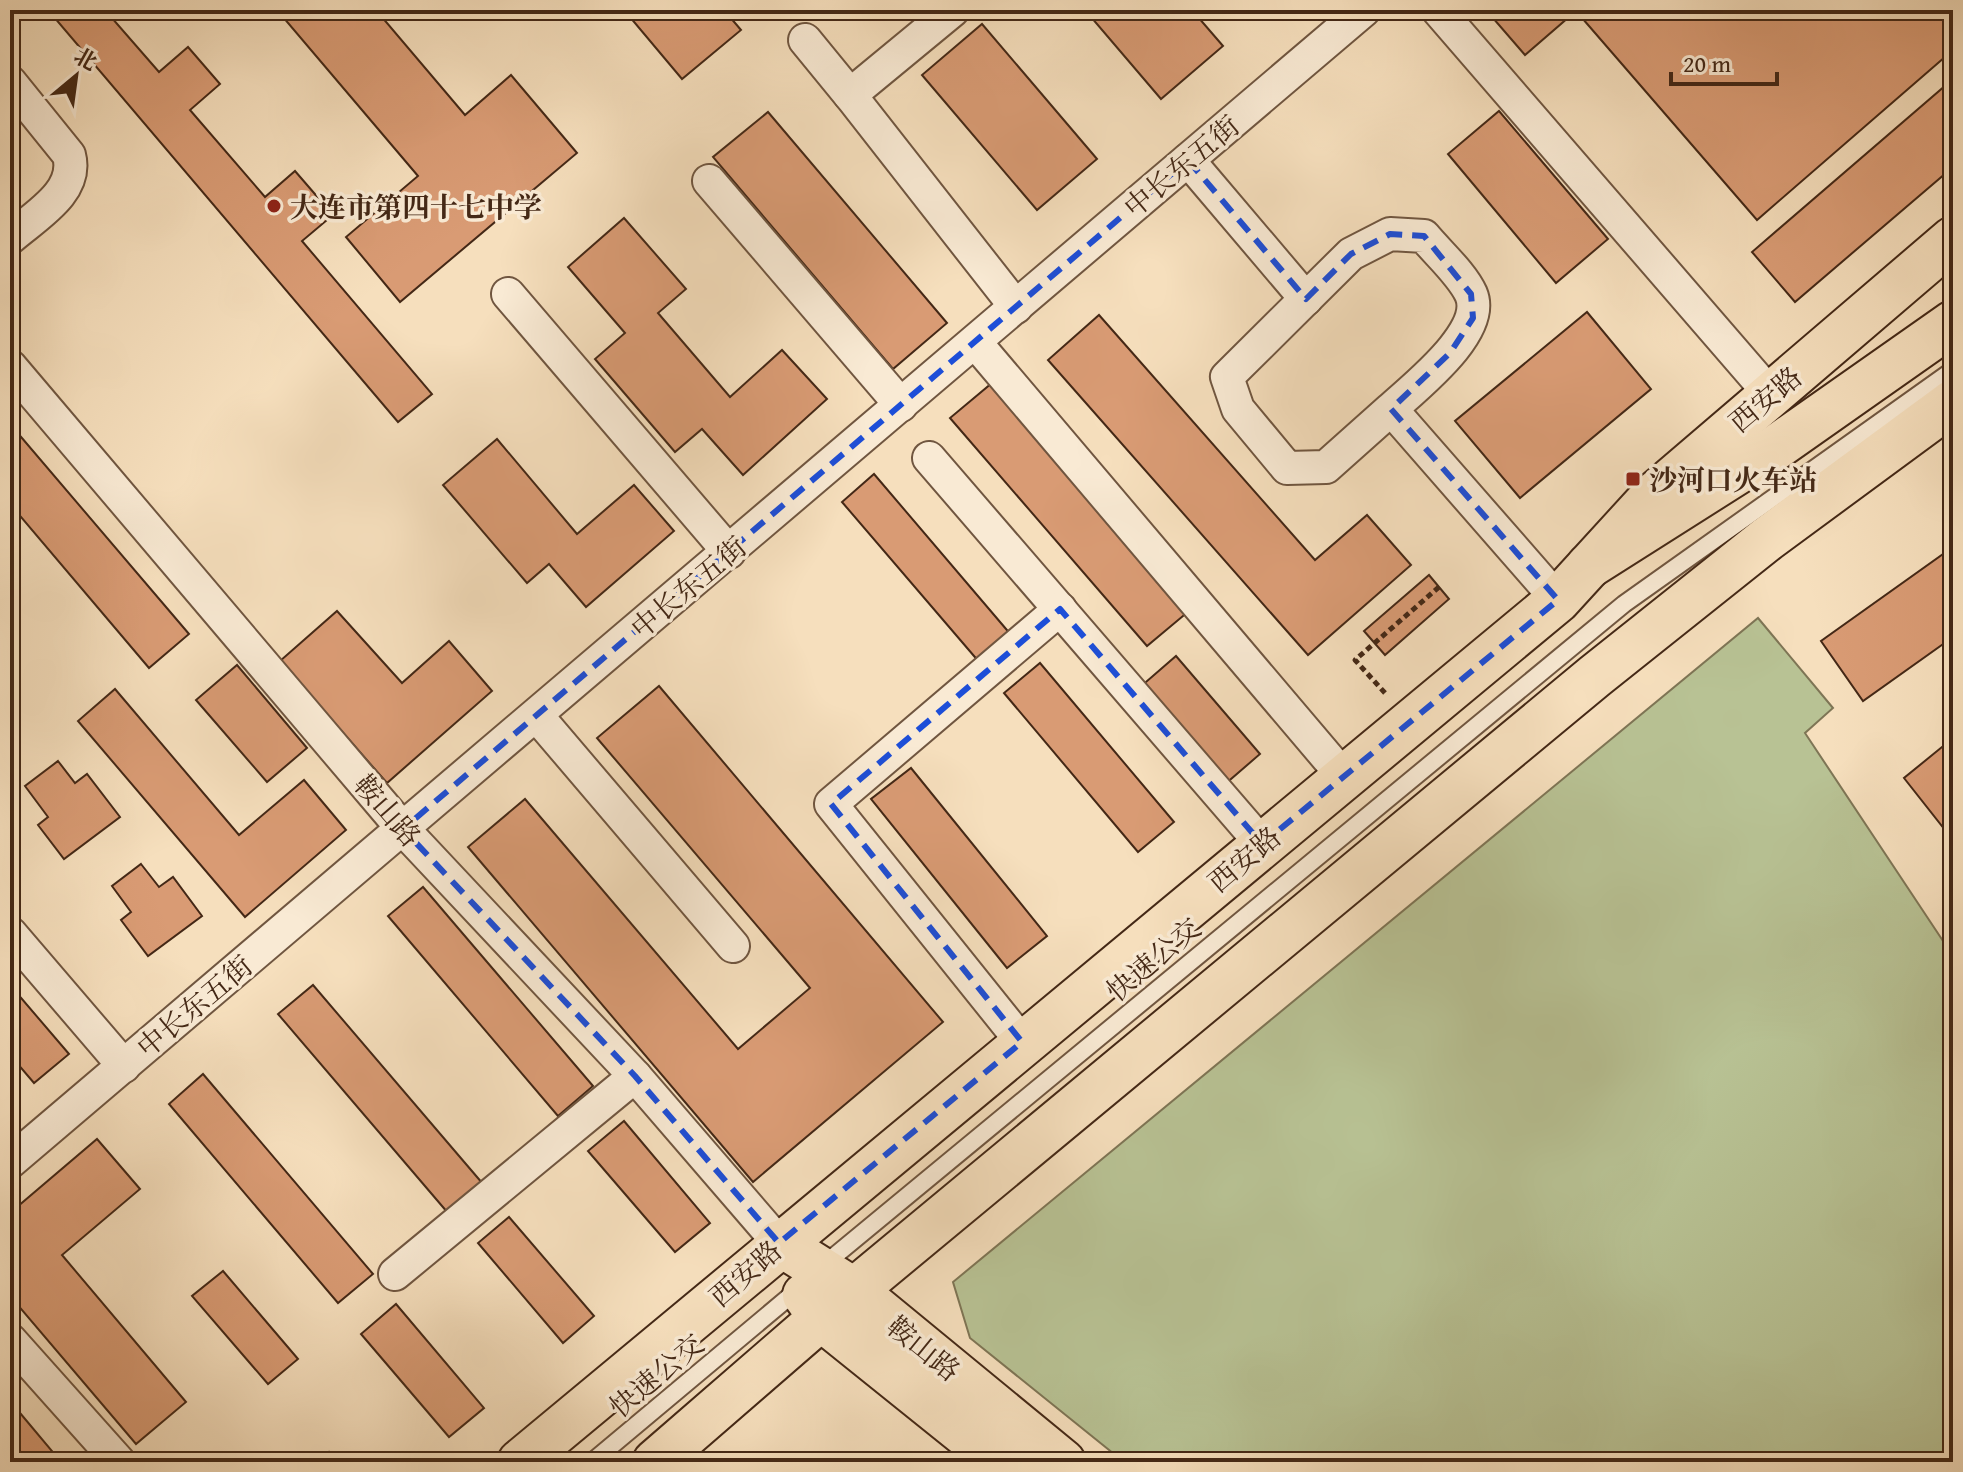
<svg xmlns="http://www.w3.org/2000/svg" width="1963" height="1472" font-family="'Gentium Book Plus','Noto Serif SC',serif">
<rect width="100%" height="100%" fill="#f6dfbd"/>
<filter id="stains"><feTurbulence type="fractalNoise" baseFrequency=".0025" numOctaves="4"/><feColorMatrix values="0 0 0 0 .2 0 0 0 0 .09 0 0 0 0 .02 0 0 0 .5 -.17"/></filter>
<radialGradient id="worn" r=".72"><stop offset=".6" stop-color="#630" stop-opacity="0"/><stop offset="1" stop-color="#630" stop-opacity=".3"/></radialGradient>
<!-- green -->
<path fill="#b8c294" stroke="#7e7555" stroke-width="2" d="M1758,618L1833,708L1805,733L1953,956V1462H1124L970,1338L953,1282Z"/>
<!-- building -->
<g fill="#d99b74" stroke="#442816" stroke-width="2">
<path d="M48,10H105L159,72L188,47L220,84L190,110L265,197L295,171L333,215L302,241L432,394L398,422Z"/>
<path d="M277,10H376L465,115L511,75L577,153L400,302L346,237L418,176Z"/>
<path d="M624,10H724L741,30L682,79Z"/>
<path d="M1085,10H1192L1223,46L1161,99Z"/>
<path d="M1486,10H1953V50L1757,220L1576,11L1525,55Z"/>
<path d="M982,24L1097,159L1037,210L922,75Z"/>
<path d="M1953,79V167L1795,302L1752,252Z"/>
<path d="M1499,111L1608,239L1556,283L1448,154Z"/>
<path d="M768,112L947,323L893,369L713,157Z"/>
<path d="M624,218L686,289L658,313L730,397L782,350L827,399L743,475L702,429L675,452L595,359L625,333L568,267Z"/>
<path d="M1587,312L1651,389L1520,498L1455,421Z"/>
<path d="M1099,315L1315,560L1367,515L1411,565L1308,655L1048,360Z"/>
<path d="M992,383L1189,611L1147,646L950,418Z"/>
<path d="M10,424L189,634L149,668L10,504Z"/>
<path d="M497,439L577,534L634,485L674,531L586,607L549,564L527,583L443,485Z"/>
<path d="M874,474L1012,636L980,663L842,502Z"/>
<path d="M1953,547V637L1863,701L1821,641Z"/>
<path d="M1429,575L1449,599L1385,655L1364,631Z"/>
<path d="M337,611L402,683L449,641L492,691L387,783L280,661Z"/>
<path d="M1176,656L1260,754L1224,785L1139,688Z"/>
<path d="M1040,663L1174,822L1138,852L1004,693Z"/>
<path d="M237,665L307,748L267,782L196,700Z"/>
<path d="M659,686L943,1022L753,1182L468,847L525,799L738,1049L810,988L597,738Z"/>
<path d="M115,689L239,835L304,780L346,830L245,917L78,721Z"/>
<path d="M1953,738V840L1904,778Z"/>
<path d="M58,761L75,783L87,774L120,817L64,859L38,825L48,817L25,786Z"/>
<path d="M911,768L1047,936L1007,968L871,799Z"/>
<path d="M141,864L159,887L173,877L202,916L148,956L121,920L131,912L112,886Z"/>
<path d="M423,887L593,1086L558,1116L388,916Z"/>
<path d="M10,985L69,1054L34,1083L10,1055Z"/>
<path d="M313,985L483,1184L448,1213L278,1014Z"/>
<path d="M203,1074L373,1274L338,1303L169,1104Z"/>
<path d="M624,1121L710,1223L675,1252L588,1151Z"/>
<path d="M97,1139L140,1189L62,1255L186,1402L136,1444L10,1296V1213Z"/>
<path d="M509,1217L594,1316L563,1343L478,1243Z"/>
<path d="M223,1271L298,1359L268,1384L192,1296Z"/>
<path d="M396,1304L484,1408L449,1437L361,1334Z"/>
<path d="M15,1407L57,1457L51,1462H10V1411Z"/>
<path d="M329,1452L338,1462H317Z"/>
</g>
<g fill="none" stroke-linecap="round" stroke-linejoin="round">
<defs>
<g id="lane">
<path d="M820,1268L1624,604L1953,370"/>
<path d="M592,1462L801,1287"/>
</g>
<g id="street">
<path d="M953,10L850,95L1016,307"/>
<path d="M1438,10L1771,395"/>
<path d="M805,40L850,95"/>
<path d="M10,82L69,155C79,192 35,216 10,238"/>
<path d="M1188,160L1306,299"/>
<path d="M709,181L901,405"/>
<path d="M508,294L729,552"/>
<path d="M975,342L1344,777"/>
<path d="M10,366L403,829L635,1076L779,1243"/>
<path d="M1391,409L1326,467L1287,468L1238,409L1227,377L1351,254L1390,234L1424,236C1438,253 1462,274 1471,294C1487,331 1416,386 1391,409L1558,600"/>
<path d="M929,458L1262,844"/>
<path d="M537,716L733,946"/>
<path d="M10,933L124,1066"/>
<path d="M1022,1042L831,804L1060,609"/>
<path d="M10,1162L1364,10"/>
<path d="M395,1274L635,1076"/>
<path d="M10,1340L119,1462"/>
</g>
<g id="primary">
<path d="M779,1243L855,1291L1063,1462"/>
<path d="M805,1295L821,1318L1000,1462"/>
<path d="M520,1462L1558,600L1654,495L1953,239"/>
<path d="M655,1462L821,1318L1595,676L1767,539L1953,402"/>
</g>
<path id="highway" d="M1589,566L1775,448L1953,323"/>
</defs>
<!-- lane casing -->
<use href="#lane" stroke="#705640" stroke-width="20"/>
<!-- street casing -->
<use href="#street" stroke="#705640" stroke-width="36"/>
<!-- primary casing -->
<use href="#primary" stroke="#442816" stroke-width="48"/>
<!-- highway casing -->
<use href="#highway" stroke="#442816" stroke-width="48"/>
<!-- path -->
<path stroke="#442816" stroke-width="5" stroke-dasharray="6 4" stroke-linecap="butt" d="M1385,693L1355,660L1439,587"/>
<!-- lane -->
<use href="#lane" stroke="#f9ead4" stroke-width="16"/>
<!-- street -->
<use href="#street" stroke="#f9ead4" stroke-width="32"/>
<!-- primary -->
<use href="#primary" stroke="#f6dfbd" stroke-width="44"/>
<!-- highway -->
<use href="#highway" stroke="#f6dfbd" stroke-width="44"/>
</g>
<!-- marked area -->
<path fill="none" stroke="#1d4ed8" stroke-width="6" stroke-dasharray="16 10" stroke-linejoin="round" d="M1188,160L1306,299L1351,254L1390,234L1424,236L1471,294L1473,318L1450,353L1391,409L1558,600L1262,844L1060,609L831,804L1022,1042L779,1243L635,1076L403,829Z"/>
<!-- markers -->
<g fill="#8f2418" stroke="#f9ead4" stroke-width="3">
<circle cx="274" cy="206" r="8"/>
<rect x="1625" y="471" width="16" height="16" rx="4"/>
</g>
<g text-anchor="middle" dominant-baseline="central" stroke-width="7" stroke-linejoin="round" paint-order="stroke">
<!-- street labels -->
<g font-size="28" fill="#442816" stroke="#f9ead4">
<text transform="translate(1181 166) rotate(-40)">中长东五街</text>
<text transform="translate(1765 399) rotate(-40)">西安路</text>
<text transform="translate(688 587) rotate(-40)">中长东五街</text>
<text transform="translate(388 810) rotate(49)">鞍山路</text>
<text transform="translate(1244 859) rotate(-40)">西安路</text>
<text transform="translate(1153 959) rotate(-40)">快速公交</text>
<text transform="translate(194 1006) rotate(-40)">中长东五街</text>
<text transform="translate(745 1273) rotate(-41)">西安路</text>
<text transform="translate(924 1348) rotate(39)">鞍山路</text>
<text transform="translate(656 1375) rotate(-40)">快速公交</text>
</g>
<!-- poi labels -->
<g font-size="28" font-weight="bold" fill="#442816" stroke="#f9ead4" text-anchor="start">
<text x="290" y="206">大连市第四十七中学</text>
<text x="1649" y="479">沙河口火车站</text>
</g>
</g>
<!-- margin -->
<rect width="1963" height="1472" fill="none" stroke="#f6dfbd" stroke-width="40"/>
<rect x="12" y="12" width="1939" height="1448" fill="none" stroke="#442816" stroke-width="4"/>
<rect x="20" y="20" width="1923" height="1432" fill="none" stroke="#442816" stroke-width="2"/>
<!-- north arrow -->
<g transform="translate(76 76) rotate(29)" stroke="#f9ead4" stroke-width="6" paint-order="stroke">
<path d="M0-6L14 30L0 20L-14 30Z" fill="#442816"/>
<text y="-12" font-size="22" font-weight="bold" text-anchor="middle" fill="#442816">北</text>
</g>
<!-- scale -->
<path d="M1671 72v12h106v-12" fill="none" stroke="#442816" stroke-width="4"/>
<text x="1683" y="72" font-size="24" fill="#442816" stroke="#f9ead4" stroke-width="6" paint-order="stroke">20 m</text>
<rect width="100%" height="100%" filter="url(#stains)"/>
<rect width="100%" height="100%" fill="url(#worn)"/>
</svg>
